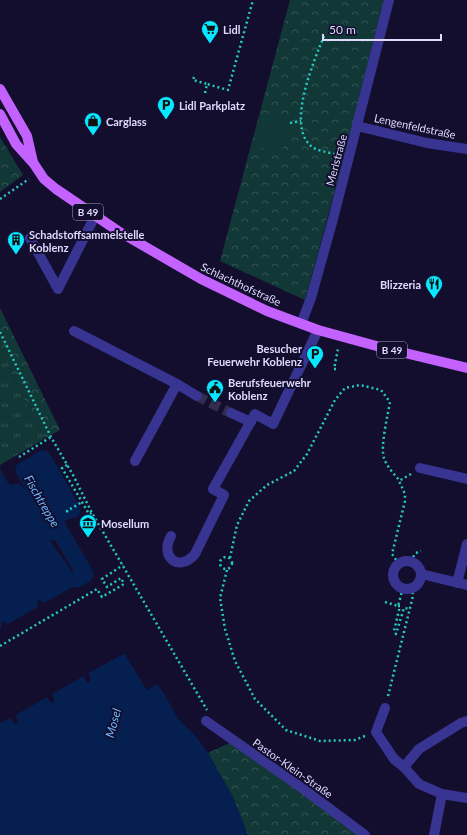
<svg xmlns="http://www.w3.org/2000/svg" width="467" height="835" font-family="Lato,sans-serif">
<defs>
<pattern id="grass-tufts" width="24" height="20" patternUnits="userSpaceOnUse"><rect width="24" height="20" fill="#113837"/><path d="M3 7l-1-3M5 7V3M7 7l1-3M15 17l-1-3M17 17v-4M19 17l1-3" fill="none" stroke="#335455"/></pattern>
<pattern id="park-crowns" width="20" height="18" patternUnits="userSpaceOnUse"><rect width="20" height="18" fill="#113837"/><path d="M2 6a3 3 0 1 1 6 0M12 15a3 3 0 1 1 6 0" fill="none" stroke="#335455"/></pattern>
</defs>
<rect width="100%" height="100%" fill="#140e2e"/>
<!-- grass -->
<path fill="url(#grass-tufts)" d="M0,351L44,439L0,465Z"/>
<!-- park -->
<g fill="url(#park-crowns)">
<path d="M290,0H384L346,150L305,300L220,261Z"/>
<path d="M0,137L23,175L0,192Z"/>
<path d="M0,308L60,430L44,439L0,351Z"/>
<path d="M236,740L367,835H248L233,797L208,753Z"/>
</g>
<!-- pitch -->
<path fill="#113837" d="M260,116L291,121L281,154L253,145Z"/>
<!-- water -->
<g fill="#052050">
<path d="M0,467L4,477L80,583L44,603L38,600V607L8,625L2,621V628L0,629Z"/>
<path d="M125,653L147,690L157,684L163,692L178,719L194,734L208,753L233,797L248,835H0V723L10,717L15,724L18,721L15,715L47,697L53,703L52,694L83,676L87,682H90L88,673Z"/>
</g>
<!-- pier -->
<g fill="#140e2e">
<path d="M82,582L81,585L45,605L40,603L39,609L9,626L4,624V629L0,631V629L2,628L1,626L2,621L7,623L8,624L38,607L37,605L38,600L45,603Z"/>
<path d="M124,651L126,652L148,687L156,683L157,684L147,690L124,653L88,673L91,679L89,682H87L83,676L52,694L55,701L53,703H51L47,697L16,715L18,721L17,724H15L10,718L0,723V721L10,715L16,722L14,715V713L46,696H48L52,701L51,693L82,674L85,675L89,680L86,674L87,672Z"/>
</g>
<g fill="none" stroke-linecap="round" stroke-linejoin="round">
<!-- canal -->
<g stroke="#052050" stroke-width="17">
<path d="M16,492L53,532"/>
<path d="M72,510L43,459L36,463L64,512L59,515L30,467L24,470L85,574L77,579"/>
</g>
<!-- minor-tunnel -->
<path stroke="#322d4d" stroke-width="10" stroke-dasharray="10 5" stroke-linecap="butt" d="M197,396L231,413"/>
<!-- path -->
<g stroke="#23cbc1" stroke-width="2.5" stroke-dasharray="2 3" stroke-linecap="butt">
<path d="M324,36C314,61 286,125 311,146C316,151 329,152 337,155"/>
<path d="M194,77L193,80L207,84"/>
<path d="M205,93L207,84L228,90L253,0"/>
<path d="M290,123L301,121"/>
<path d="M0,199L29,179"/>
<path d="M0,332L51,437L73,475L92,513L207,710"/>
<path d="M336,369H334L338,349"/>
<path d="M19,457L51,437"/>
<path d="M67,465L62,468L89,514L92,513"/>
<path d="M68,512L67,511L82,502"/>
<circle cx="226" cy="563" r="6"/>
<path d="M230,558L237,525L249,501L267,485L294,471L307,454L335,400L345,388L360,385L381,390L390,402C388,414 380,447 384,458C387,467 394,474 400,481"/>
<path d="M410,561L416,553L421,551"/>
<path d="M399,564L392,554L405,501V494L399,481L411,474"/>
<path d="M227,570L220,598L225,629L235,661L255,699L286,730L320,741L355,740L365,736"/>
<path d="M385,602L398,606L403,588"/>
<path d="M398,606H400L394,631L396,634L404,608L410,609"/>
<path d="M0,646L97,589L102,597L124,584L121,578L107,587L102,579L123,565"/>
<path d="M388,696L413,596L412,588"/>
</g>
<!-- minor -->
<g stroke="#383491" stroke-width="10">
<path d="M357,126L427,143L467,149"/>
<path d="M30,238L58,289L95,216"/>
<path d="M301,324L311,298L333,219L389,0"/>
<path d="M74,331L177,384L197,396"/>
<path d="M231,413L251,422"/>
<path d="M135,461L177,384"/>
<path d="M420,468L467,479"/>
<path d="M171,536C159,557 179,573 195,554L224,495L213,489L255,414L273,424L318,330"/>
<circle cx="407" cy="575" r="14"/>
<path d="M421,574L467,585"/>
<path d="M457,583L467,544"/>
<path d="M385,708L376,732L394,759L404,767"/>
<path d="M206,721L302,788L365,835"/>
<path d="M442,794L419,784L404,767L419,749L461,723L467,721"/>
<path d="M434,835L442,794L467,798"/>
</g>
<!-- major -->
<g stroke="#c462ff" stroke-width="10">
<path d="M0,89L27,136L33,162"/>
<path d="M0,114L16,144L34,164L44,179L56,189L118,231L201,279L267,311L318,330L380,347L467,368"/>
</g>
</g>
<!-- icons -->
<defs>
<symbol id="supermarket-pin" viewBox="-11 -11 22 30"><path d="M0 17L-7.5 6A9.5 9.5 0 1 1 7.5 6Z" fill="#07e7ff" stroke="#140e2e"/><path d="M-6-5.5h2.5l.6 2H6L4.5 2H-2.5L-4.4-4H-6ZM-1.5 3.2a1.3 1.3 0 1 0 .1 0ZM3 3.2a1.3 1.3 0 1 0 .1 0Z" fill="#111"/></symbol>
<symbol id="parking-pin" viewBox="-11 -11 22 30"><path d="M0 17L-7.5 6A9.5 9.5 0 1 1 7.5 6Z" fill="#07e7ff" stroke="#140e2e"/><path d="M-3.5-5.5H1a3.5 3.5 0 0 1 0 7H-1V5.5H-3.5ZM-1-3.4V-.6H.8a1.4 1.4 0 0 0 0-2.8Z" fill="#111"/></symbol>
<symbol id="shop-pin" viewBox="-11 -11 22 30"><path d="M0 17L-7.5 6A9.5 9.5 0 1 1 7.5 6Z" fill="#07e7ff" stroke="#140e2e"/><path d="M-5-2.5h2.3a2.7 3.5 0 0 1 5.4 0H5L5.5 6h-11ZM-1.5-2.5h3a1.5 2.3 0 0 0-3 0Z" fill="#111"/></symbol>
<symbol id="building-pin" viewBox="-11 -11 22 30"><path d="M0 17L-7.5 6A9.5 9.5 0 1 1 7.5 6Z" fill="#07e7ff" stroke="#140e2e"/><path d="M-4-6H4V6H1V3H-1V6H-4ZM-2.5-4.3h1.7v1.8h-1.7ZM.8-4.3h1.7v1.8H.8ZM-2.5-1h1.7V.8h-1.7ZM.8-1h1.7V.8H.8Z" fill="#111"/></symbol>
<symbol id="restaurant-pin" viewBox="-11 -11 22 30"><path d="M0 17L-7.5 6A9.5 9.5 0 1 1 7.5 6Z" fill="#07e7ff" stroke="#140e2e"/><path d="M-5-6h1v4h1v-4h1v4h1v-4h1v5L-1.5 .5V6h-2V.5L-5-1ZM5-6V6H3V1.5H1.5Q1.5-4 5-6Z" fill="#111"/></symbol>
<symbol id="civic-pin" viewBox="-11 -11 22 30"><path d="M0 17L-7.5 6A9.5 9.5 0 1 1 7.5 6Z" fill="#07e7ff" stroke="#140e2e"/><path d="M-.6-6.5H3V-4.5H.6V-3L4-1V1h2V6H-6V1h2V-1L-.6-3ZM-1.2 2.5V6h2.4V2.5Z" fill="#111"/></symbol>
<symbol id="museum-pin" viewBox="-11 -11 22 30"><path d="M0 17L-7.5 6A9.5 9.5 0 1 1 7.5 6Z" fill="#07e7ff" stroke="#140e2e"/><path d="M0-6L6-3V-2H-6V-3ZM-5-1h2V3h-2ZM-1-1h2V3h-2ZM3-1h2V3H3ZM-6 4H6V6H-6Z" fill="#111"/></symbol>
</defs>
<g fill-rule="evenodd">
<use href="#supermarket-pin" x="200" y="19" width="20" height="27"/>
<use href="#parking-pin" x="156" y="95" width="20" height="27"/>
<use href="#shop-pin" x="83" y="111" width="20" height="27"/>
<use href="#building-pin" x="6" y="230" width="20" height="27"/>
<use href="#restaurant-pin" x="424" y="274" width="20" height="27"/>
<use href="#parking-pin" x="305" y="344" width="20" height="27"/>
<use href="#civic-pin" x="205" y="378" width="20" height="27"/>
<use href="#museum-pin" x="78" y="513" width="20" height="27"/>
</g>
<g text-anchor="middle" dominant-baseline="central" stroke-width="4" stroke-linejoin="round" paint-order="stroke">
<!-- shield labels -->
<g fill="#140e2e" stroke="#a29ec0" stroke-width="1">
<rect x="73" y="204" width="30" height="16" rx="3"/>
<rect x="377" y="342" width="30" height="16" rx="3"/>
</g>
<g font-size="10" font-weight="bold" fill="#dfdbff">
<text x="88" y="212">B 49</text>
<text x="392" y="350">B 49</text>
</g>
<!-- poi labels -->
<g font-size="11" font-weight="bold" fill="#dfdbff" stroke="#140e2e" text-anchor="start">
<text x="223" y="29">Lidl</text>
<text x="179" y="105">Lidl Parkplatz</text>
<text x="106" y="121">Carglass</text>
<text x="29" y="234">Schadstoffsammelstelle<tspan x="29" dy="13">Koblenz</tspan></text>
<text x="421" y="284" text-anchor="end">Blizzeria</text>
<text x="302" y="348" text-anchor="end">Besucher<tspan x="302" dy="13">Feuerwehr Koblenz</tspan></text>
<text x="228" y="382">Berufsfeuerwehr<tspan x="228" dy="13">Koblenz</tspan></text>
<text x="101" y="523">Mosellum</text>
</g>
<!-- street labels -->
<g font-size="11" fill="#dfdbff" stroke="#140e2e">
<text transform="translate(415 126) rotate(12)">Lengenfeldstraße</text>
<text transform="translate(336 160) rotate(-75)">Merlstraße</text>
<text transform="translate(241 284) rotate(25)">Schlachthofstraße</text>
<text transform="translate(293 768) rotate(35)">Pastor-Klein-Straße</text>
</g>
<!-- water labels -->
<g font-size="12" font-style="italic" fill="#69baff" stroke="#140e2e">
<text transform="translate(42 501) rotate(60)">Fischtreppe</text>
<text transform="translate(113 723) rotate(-75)">Mosel</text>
</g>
</g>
<!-- scale -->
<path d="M323 34v6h118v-6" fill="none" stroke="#dfdbff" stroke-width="2"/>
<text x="329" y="34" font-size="12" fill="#dfdbff" stroke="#140e2e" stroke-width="3" paint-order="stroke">50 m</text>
</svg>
